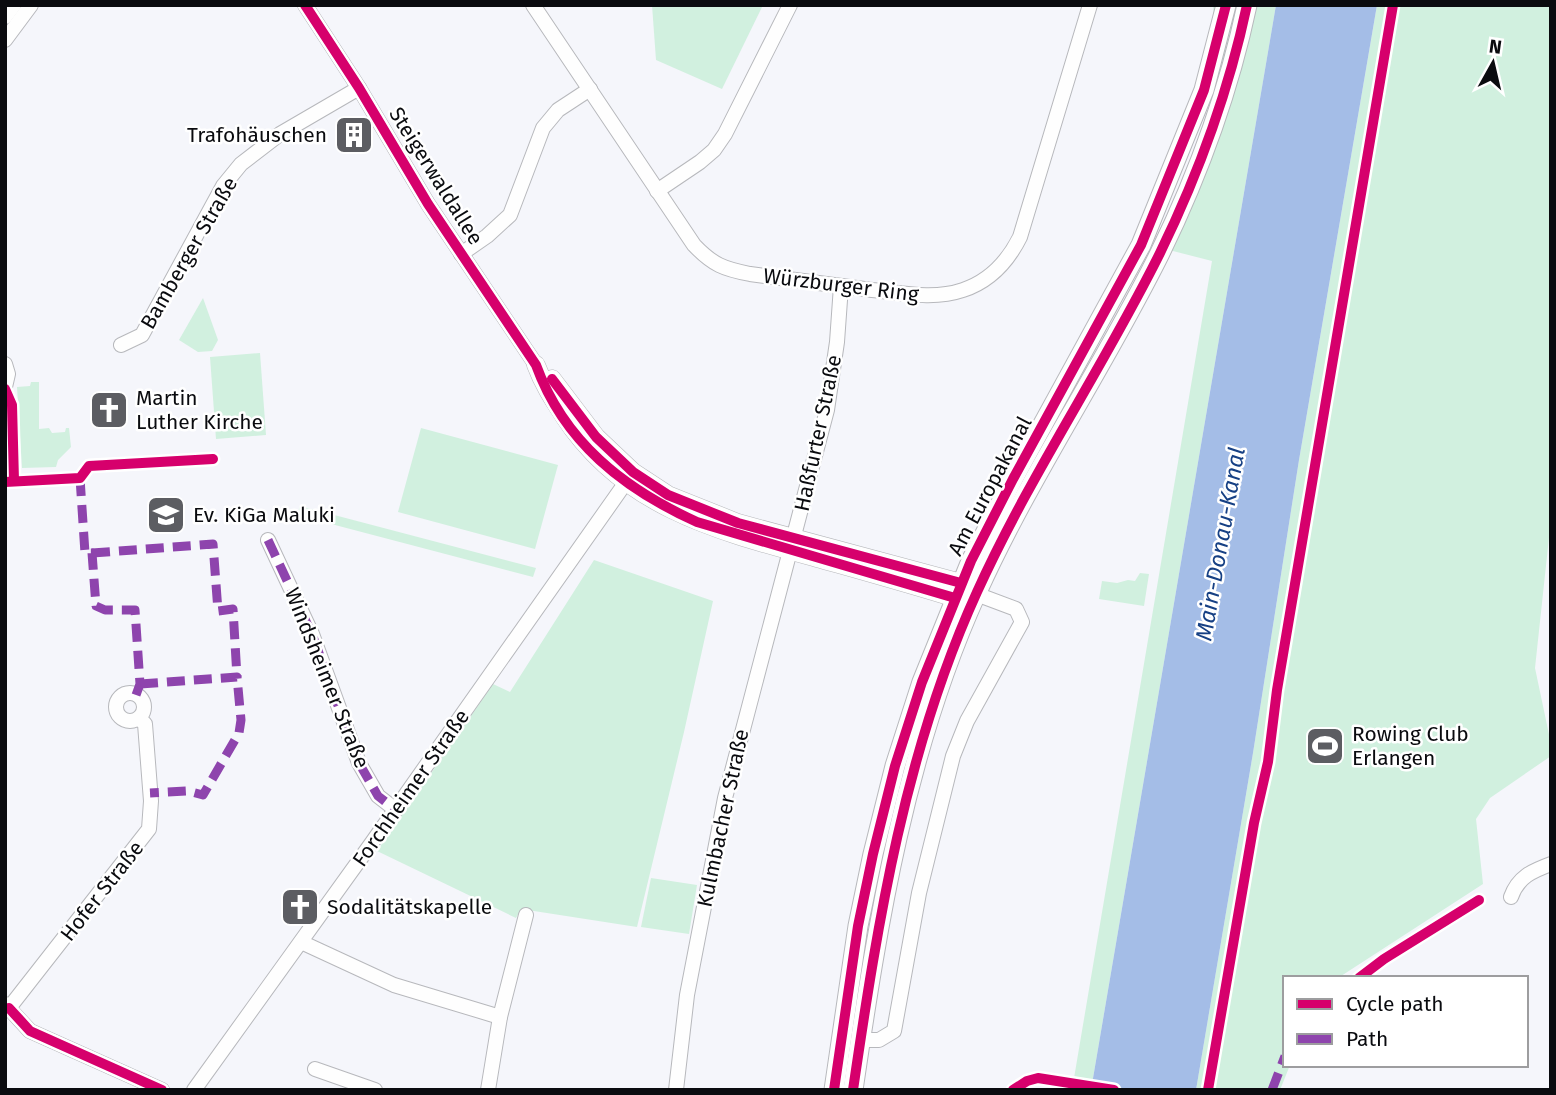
<svg xmlns="http://www.w3.org/2000/svg" width="1556" height="1095" font-family="'Fira Sans',sans-serif">
<rect width="100%" height="100%" fill="#f5f6fb"/>
<!-- green -->
<g fill="#d1f0df">
<path d="M652,5H763L722,89L656,60Z"/>
<path d="M1213,5H1276L1091,1090H1072L1212,261L1169,250L1223,116Z"/>
<path d="M1377,5H1551V519L1535,668L1551,744V756L1490,798L1476,819L1483,884L1338,978H1285V1065H1290L1280,1090H1196L1253,753L1299,460Z"/>
<path d="M203,298L218,340L212,351L198,352L179,340Z"/>
<path d="M260,353L266,435L216,439L210,357Z"/>
<path d="M31,382H39V429L49,428L52,433L65,432L66,428H69L71,447L58,460L56,467L22,468L17,387L30,386Z"/>
<path d="M421,428L558,465L535,549L398,512Z"/>
<path d="M300,506L536,568L533,577L297,515Z"/>
<path d="M594,560L713,601L684,732L637,927L521,909L516,918L377,851L493,684L510,692Z"/>
<path d="M1140,573L1149,574L1144,606L1099,599L1102,581L1117,583L1128,580L1135,581Z"/>
<path d="M651,878L697,885L689,934L641,927Z"/>
</g>
<!-- water -->
<path fill="#a4bde7" d="M1276,5H1377L1299,460L1253,753L1196,1090H1091Z"/>
<g fill="none" stroke-linecap="round" stroke-linejoin="round">
<defs>
<g id="minor">
<path d="M305,5L359,88L428,204L536,365"/>
<path d="M533,5L694,245C713,265 724,269 750,274C791,279 831,285 872,290C902,293 934,300 963,290C990,281 1008,261 1020,237L1090,5"/>
<path d="M5,17L14,5"/>
<path d="M5,40L31,5"/>
<path d="M657,191L700,162L714,150L725,134L790,5"/>
<path d="M461,254L487,236L510,215L543,128L558,110L590,89"/>
<path d="M121,345L142,335L223,186L241,164L280,134L359,88"/>
<path d="M5,364L8,374L5,387"/>
<path d="M268,540L312,634L359,763L378,796L396,810"/>
<circle cx="130" cy="707" r="14"/>
<path d="M1511,897C1518,877 1532,871 1551,864"/>
<path d="M301,942L394,985L500,1017"/>
<path d="M5,1004L30,1031L162,1090"/>
<path d="M9,1008L149,829L151,801L145,724L139,718"/>
<path d="M860,1040H879L894,1031L919,893L953,756L967,721L1022,622L1016,609L976,594"/>
<path d="M315,1069L375,1090"/>
<path d="M194,1090L371,844L631,475"/>
<path d="M488,1090L500,1017L526,915"/>
<path d="M676,1090L687,995L725,798L827,410L837,342L841,286"/>
</g>
<g id="tertiary">
<path d="M536,365C543,384 553,399 564,416C624,508 718,531 817,558C863,571 910,584 955,598"/>
<path d="M552,379L596,437L633,472L668,495L738,523L961,583"/>
</g>
<g id="secondary">
<path d="M834,1090L858,926L873,854L895,766L922,682L971,561L1013,479L1141,245L1204,90L1226,5"/>
<path d="M853,1090C878,920 905,750 977,592C1030,475 1103,368 1160,253C1198,175 1229,90 1247,5"/>
</g>
</defs>
<!-- minor casing -->
<use href="#minor" stroke="#b7b8bc" stroke-width="16"/>
<!-- tertiary casing -->
<use href="#tertiary" stroke="#b7b8bc" stroke-width="19"/>
<!-- secondary casing -->
<use href="#secondary" stroke="#b7b8bc" stroke-width="21"/>
<!-- minor -->
<use href="#minor" stroke="#fefefe" stroke-width="14"/>
<!-- tertiary -->
<use href="#tertiary" stroke="#fefefe" stroke-width="18"/>
<!-- secondary -->
<use href="#secondary" stroke="#fefefe" stroke-width="19"/>
<!-- quiet -->
<g stroke="#8e44ad" stroke-width="9" stroke-dasharray="18 9" stroke-linecap="butt">
<path d="M80,478L85,553H92L96,606L105,610H135L140,684L136,695"/>
<path d="M268,540L312,634L359,763L378,796L396,810"/>
<path d="M92,553L213,544L218,611L233,609L237,677"/>
<path d="M140,684L237,677L241,720L239,733L203,795L188,791L150,793"/>
<path d="M1272,1090L1285,1056"/>
</g>
<defs>
<g id="cycleway">
<path d="M305,5L359,88L428,204L536,365C564,442 624,489 697,522L955,598"/>
<path d="M552,379L596,437L633,472L668,495L738,523L961,583"/>
<path d="M5,389L12,405L14,481"/>
<path d="M5,482L80,478L89,466L213,459"/>
<path d="M1359,978L1384,959L1479,900"/>
<path d="M9,1008L30,1031L162,1090"/>
<path d="M834,1090L858,926L873,854L895,766L922,682L971,561L1013,479L1141,245L1204,90L1226,5"/>
<path d="M853,1090C878,920 905,750 977,592C1030,475 1103,368 1160,253C1198,175 1229,90 1247,5"/>
<path d="M1013,1090L1027,1081L1038,1078L1114,1090"/>
<path d="M1208,1090L1254,823L1268,762L1277,690L1393,5"/>
</g>
</defs>
<!-- cycleway casing -->
<use href="#cycleway" stroke="#fff" stroke-width="15"/>
<!-- cycleway -->
<use href="#cycleway" stroke="#d6006c" stroke-width="10"/>
</g>
<!-- icons -->
<defs>
<symbol id="building-square" viewBox="-11 -11 22 22"><rect x="-9" y="-9" width="18" height="18" rx="4" fill="#5c5d62" stroke="#fff"/><path d="M-4-6H4V6H1V3H-1V6H-4ZM-2.5-4.3h1.7v1.8h-1.7ZM.8-4.3h1.7v1.8H.8ZM-2.5-1h1.7V.8h-1.7ZM.8-1h1.7V.8H.8Z" fill="#fff"/></symbol>
<symbol id="church-square" viewBox="-11 -11 22 22"><rect x="-9" y="-9" width="18" height="18" rx="4" fill="#5c5d62" stroke="#fff"/><path d="M-1.2-6h2.4v3.5h3.3v2.4h-3.3V6h-2.4V-.1h-3.3v-2.4h3.3Z" fill="#fff"/></symbol>
<symbol id="school-square" viewBox="-11 -11 22 22"><rect x="-9" y="-9" width="18" height="18" rx="4" fill="#5c5d62" stroke="#fff"/><path d="M0-5L7-2L0 1L-7-2ZM-4 1L0 2.5L4 1V4Q0 6-4 4Z" fill="#fff"/></symbol>
<symbol id="stadium-square" viewBox="-11 -11 22 22"><rect x="-9" y="-9" width="18" height="18" rx="4" fill="#5c5d62" stroke="#fff"/><path d="M0-5a6.5 5 0 1 0 0 10a6.5 5 0 1 0 0-10ZM-3.5-1.8h7v3.6h-7Z" fill="#fff"/></symbol>
</defs>
<g fill-rule="evenodd">
<use href="#building-square" x="332" y="113" width="44" height="44"/>
<use href="#church-square" x="87" y="388" width="44" height="44"/>
<use href="#school-square" x="144" y="493" width="44" height="44"/>
<use href="#stadium-square" x="1303" y="724" width="44" height="44"/>
<use href="#church-square" x="278" y="885" width="44" height="44"/>
</g>
<g text-anchor="middle" dominant-baseline="central" stroke-width="5" stroke-linejoin="round" paint-order="stroke">
<!-- poi labels -->
<g font-size="21" fill="#0a0b0f" stroke="#fff" text-anchor="start">
<text x="327" y="135" text-anchor="end">Trafohäuschen</text>
<text x="136" y="398">Martin<tspan x="136" dy="24">Luther Kirche</tspan></text>
<text x="193" y="515">Ev. KiGa Maluki</text>
<text x="1352" y="734">Rowing Club<tspan x="1352" dy="24">Erlangen</tspan></text>
<text x="327" y="907">Sodalitätskapelle</text>
</g>
<!-- street labels -->
<g font-size="21" fill="#0a0b0f" stroke="#fff">
<text transform="translate(436 176) rotate(58)">Steigerwaldallee</text>
<text transform="translate(189 253) rotate(-60)">Bamberger Straße</text>
<text transform="translate(841 285) rotate(7)">Würzburger Ring</text>
<text transform="translate(818 433) rotate(-78)">Haßfurter Straße</text>
<text transform="translate(990 486) rotate(-62)">Am Europakanal</text>
<text transform="translate(327 678) rotate(68)">Windsheimer Straße</text>
<text transform="translate(411 788) rotate(-55)">Forchheimer Straße</text>
<text transform="translate(723 818) rotate(-78)">Kulmbacher Straße</text>
<text transform="translate(102 891) rotate(-52)">Hofer Straße</text>
</g>
<!-- water labels -->
<g font-size="23" font-style="italic" fill="#164084" stroke="#fff">
<text transform="translate(1220 544) rotate(-80)">Main-Donau-Kanal</text>
</g>
</g>
<!-- border -->
<rect width="1556" height="1095" fill="none" stroke="#0a0b0f" stroke-width="14"/>
<!-- legend -->
<rect x="1283" y="976" width="245" height="91" fill="#ffffff" stroke="#9d9d9f" stroke-width="2"/>
<rect x="1297" y="999" width="35" height="10" fill="#d6006c" stroke="#9d9d9f" stroke-width="2"/>
<text x="1346" y="1011" font-size="21" fill="#0a0b0f">Cycle path</text>
<rect x="1297" y="1034" width="35" height="10" fill="#8e44ad" stroke="#9d9d9f" stroke-width="2"/>
<text x="1346" y="1046" font-size="21" fill="#0a0b0f">Path</text>
<!-- north arrow -->
<g transform="translate(1493 63) rotate(8)" stroke="#ffffff" stroke-width="5" paint-order="stroke">
<path d="M0-5L12 26L0 18L-12 26Z" fill="#0a0b0f"/>
<text y="-10" font-size="19" font-weight="bold" text-anchor="middle" fill="#0a0b0f">N</text>
</g>
</svg>
